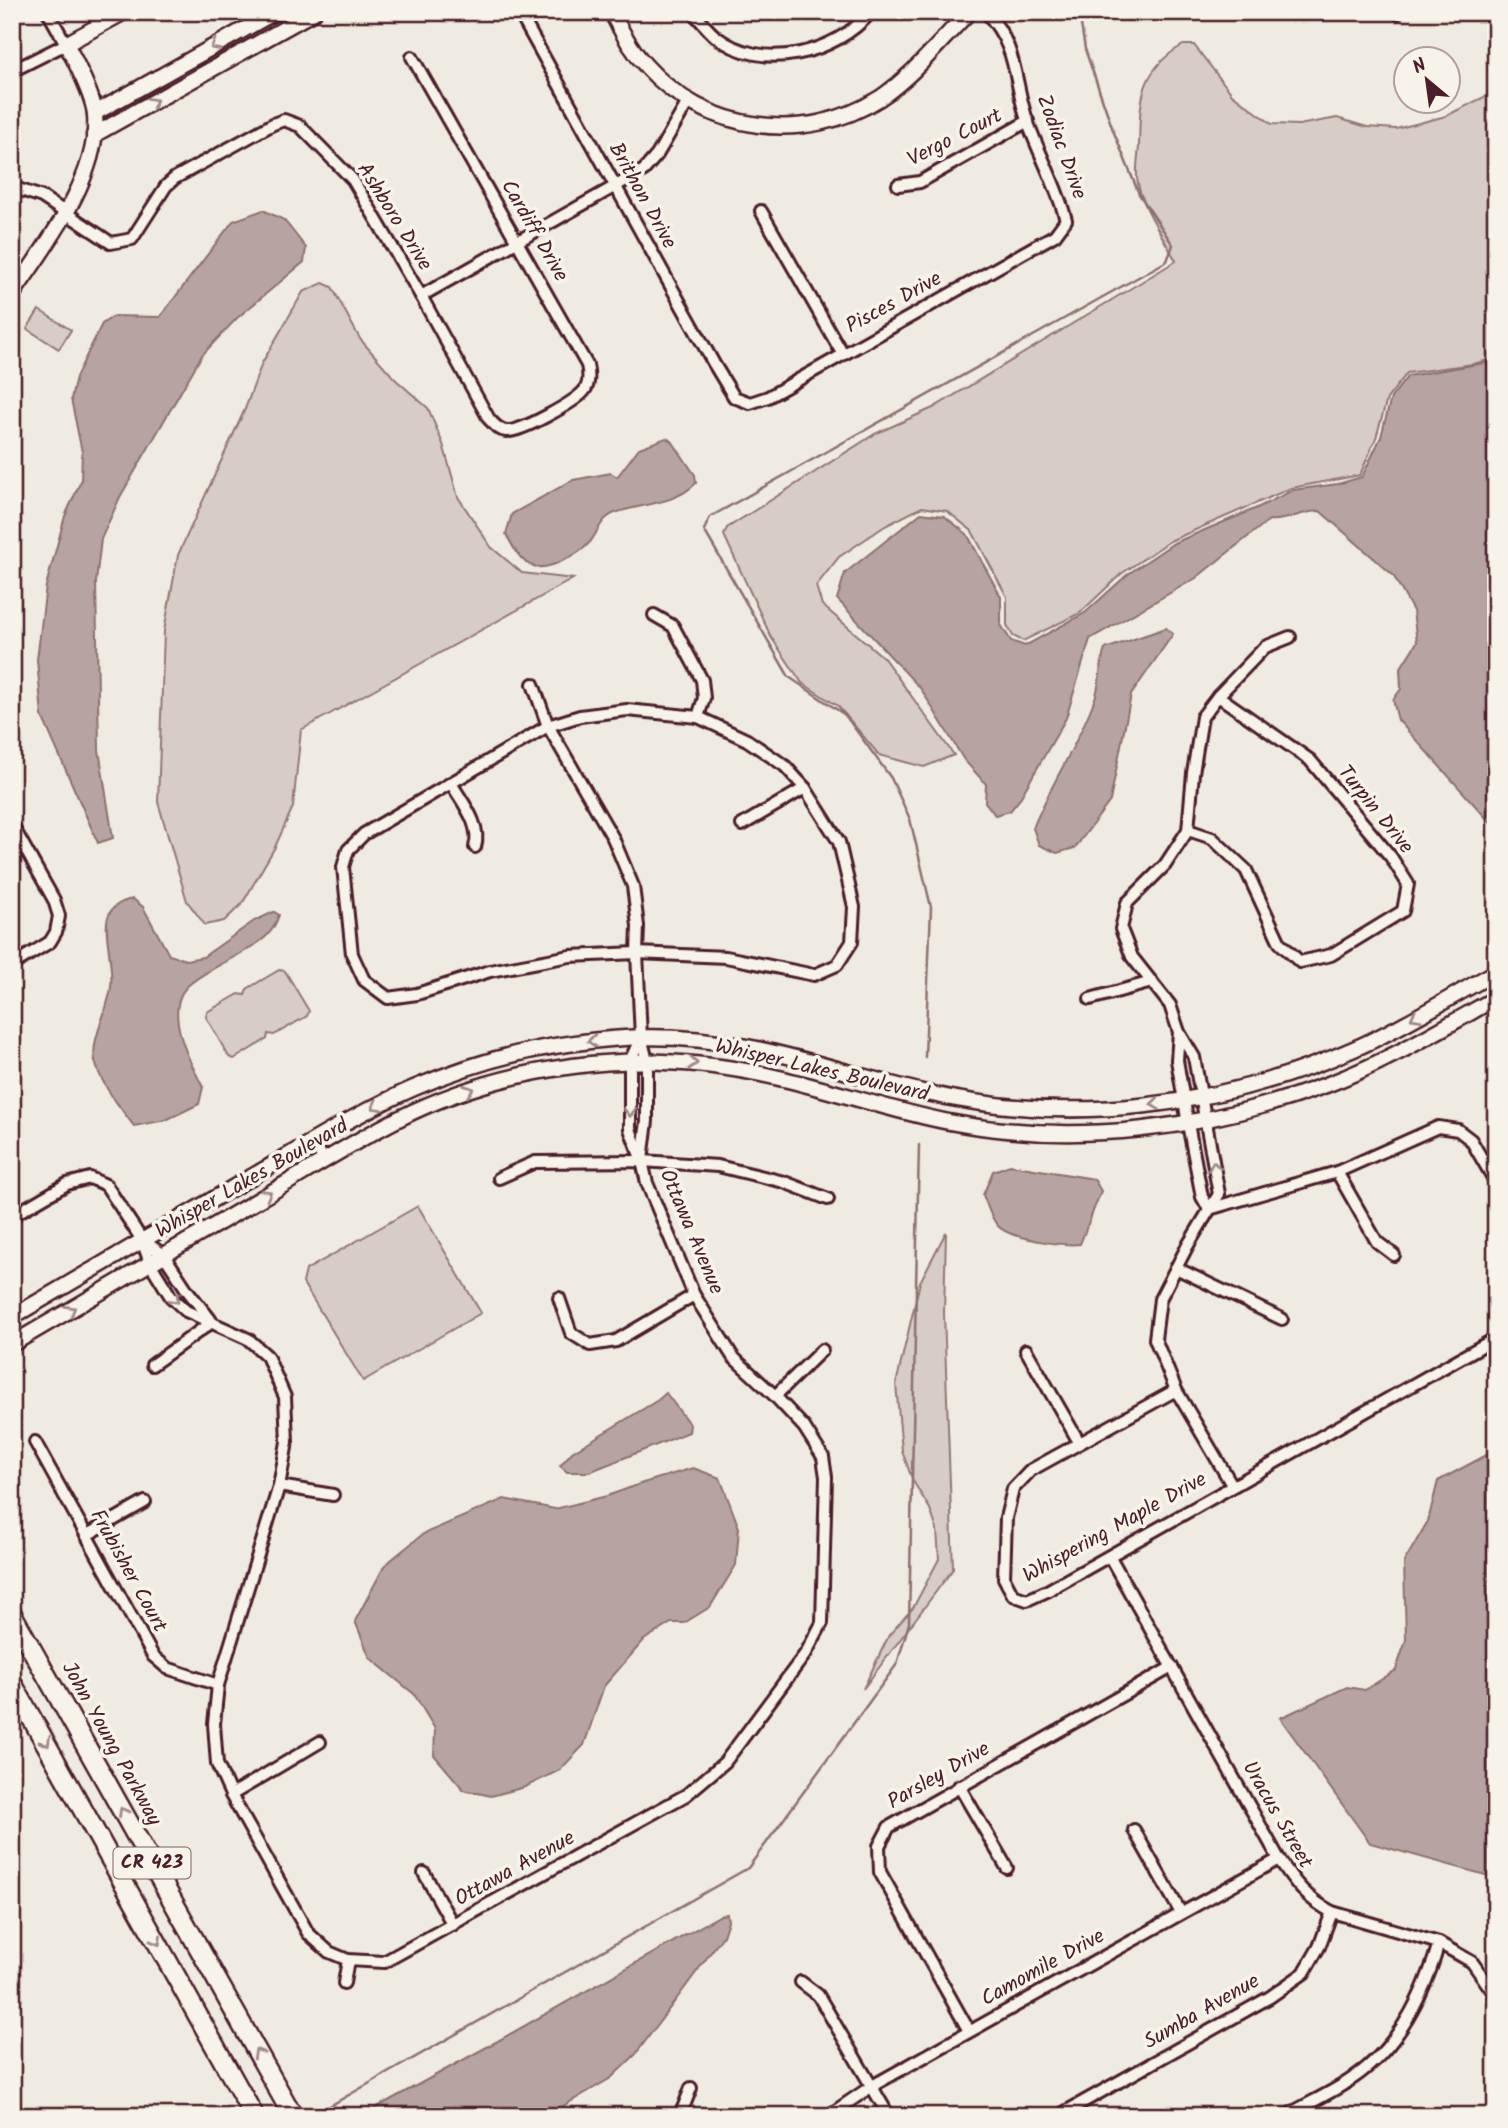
<svg xmlns="http://www.w3.org/2000/svg" width="1508" height="2128" font-family="Kalam,sans-serif">
<rect width="100%" height="100%" fill="#f0ebe0"/>
<filter id="ink" filterUnits="userSpaceOnUse"><feTurbulence type="fractalNoise" baseFrequency=".0143" numOctaves="2"/><feDisplacementMap in="SourceGraphic" scale="14" xChannelSelector="R" yChannelSelector="G"/><feConvolveMatrix kernelMatrix="1 2 1 2 8 2 1 2 1" color-interpolation-filters="sRGB"/></filter>
<g filter="url(#ink)">
<!-- green -->
<g fill="#d8cdc6" stroke="#917678" stroke-width="2">
<path d="M1183,45H1194L1232,94L1272,124L1299,125L1337,118L1367,127L1396,129L1446,116L1496,91V358L1473,364L1407,373L1387,399L1376,438L1360,475L1291,488L1170,541L1121,574L1080,613L1023,641L1013,636L1007,625V597L972,531L947,511L922,507L885,526L839,557L816,586L822,605L883,657L954,755L924,767L879,755L838,706L802,683L771,637L724,535L727,528L875,434L933,408L1176,261C1165,240 1143,208 1138,184C1135,173 1138,158 1139,147C1140,102 1139,70 1183,45Z"/>
<path d="M323,283L332,287L360,339L395,379L428,408L443,444L458,497L491,547L522,573L573,579L301,730L293,807L275,847L242,904L224,921L205,925L187,901L158,802L164,631L178,555L245,409L262,363L303,292Z"/>
<path d="M39,310L71,330L59,349L27,329Z"/>
<path d="M279,970L285,971L309,1011L307,1016L274,1035L268,1034L267,1039L234,1059L229,1057L206,1017L207,1012L239,994L245,995L247,989Z"/>
<path d="M418,1206L481,1313L363,1381L303,1283L306,1270Z"/>
<path d="M946,1232L944,1313L953,1569L863,1689L889,1635L913,1608L939,1559L937,1530L930,1509L913,1481L902,1451L896,1384L920,1282Z"/>
</g>
<!-- water -->
<g fill="#b7a4a2" stroke="#8b6f72" stroke-width="2">
<path d="M263,210L284,220L306,248L304,262L237,318L202,355L120,497L101,539L96,582L99,750L113,838L98,843L42,716L37,660L46,586L65,516L81,481L82,452L71,399L76,377L102,324L114,316L160,317L233,221Z"/>
<path d="M1496,361V829L1398,720L1393,700L1401,689L1400,669L1417,642L1413,611L1393,575L1320,511C1300,511 1288,522 1269,520L1196,578L1090,639L1066,718L1019,800L1010,811L995,815L985,802L986,784L964,760L921,689L837,599L845,573L921,513L944,516L967,534L1001,597V625L1011,641L1025,646L1085,613L1128,574L1174,543L1257,508L1293,490L1338,484L1362,477L1381,437L1391,398L1408,376Z"/>
<path d="M666,438L672,441L695,475L696,483C675,505 642,503 615,513C601,518 599,530 591,541C584,549 574,556 564,560C532,577 521,563 506,534L512,514L573,480L611,473L617,477L639,448Z"/>
<path d="M1166,628L1173,634L1131,695L1110,801L1075,848L1057,853L1039,845L1033,828C1051,783 1079,743 1095,698C1101,682 1099,665 1105,649Z"/>
<path d="M133,899L143,907L169,955L186,960L203,957L254,921L274,912L279,915C272,936 260,942 243,952C226,962 206,971 191,983C160,1006 189,1061 203,1087L199,1104L166,1120L134,1126C120,1107 101,1085 95,1061C90,1041 109,1008 111,987C114,967 103,932 108,917C112,905 122,901 133,899Z"/>
<path d="M1010,1165L1094,1179L1101,1191L1080,1244C1063,1246 1010,1239 998,1226C991,1219 987,1204 983,1195L993,1171Z"/>
<path d="M666,1393L690,1425L689,1432L589,1472H567L560,1466L572,1452L658,1400Z"/>
<path d="M1496,1450V1878L1370,1843L1280,1718L1347,1687L1365,1690L1396,1670L1406,1640L1404,1562L1428,1521L1438,1481Z"/>
<path d="M693,1468L720,1478L739,1528L736,1565L710,1607L684,1623H671L644,1640L604,1686L584,1745L560,1770L525,1787L491,1796L464,1790L434,1755L435,1729L414,1694L370,1658L355,1621L385,1565L423,1534L504,1499L555,1509L607,1496L643,1483Z"/>
<path d="M727,1914L728,1921L723,1936L635,2055L611,2078L546,2116H361L496,2042L721,1915Z"/>
</g>
<g fill="none" stroke-linecap="round" stroke-linejoin="round">
<!-- stream -->
<g stroke="#8b6f72" stroke-width="2.5">
<path d="M925,1057L931,907L910,819L891,778L845,715L789,677L704,530L710,517L1167,261L1173,245L1139,194L1113,130L1085,49L1079,12"/>
<path d="M312,2116L748,1868L897,1664L909,1623L919,1145"/>
</g>
<defs>
<g id="minor">
<path d="M519,12L714,364L734,397L750,403L768,397L1055,235L1066,220C1057,186 1040,156 1028,123C1013,81 1019,48 986,12"/>
<path d="M693,12C700,20 707,29 715,36C762,73 835,54 871,12"/>
<path d="M1397,13V12"/>
<path d="M12,71L66,44L48,12"/>
<path d="M898,185L920,182L1028,121"/>
<path d="M12,187L42,197L111,243L132,239L166,186L175,178L273,124L284,120L300,126L353,180L421,296L489,419C494,424 498,430 506,431C520,433 575,402 584,391C590,384 589,374 587,365L412,57"/>
<path d="M761,211L842,353"/>
<path d="M421,296L644,170L657,155L688,102"/>
<path d="M654,615L673,626L702,680L704,698L698,717"/>
<path d="M533,684L548,726L613,838L633,886L638,926L637,953L641,1037L647,1061V1121L642,1160"/>
<path d="M627,710L698,717L747,740L785,766L805,788L839,842L854,907L852,942L837,965L814,975L726,957L637,953L570,956L490,971L417,994L388,998L364,980L352,954L343,867L348,850L364,834L548,726L580,716Z"/>
<path d="M451,783C462,802 482,825 475,847"/>
<path d="M12,825L54,900L59,916L56,932L50,942L12,965"/>
<path d="M742,825L805,788"/>
<path d="M1188,830L1212,838L1246,870L1280,943L1300,962L1331,955L1403,911L1408,884L1391,857L1310,760L1218,696"/>
<path d="M1090,999L1152,982"/>
<path d="M1179,1032L1177,1060L1188,1124L1202,1197L1209,1209"/>
<path d="M314,1141L324,1161"/>
<path d="M1337,1172L1377,1242L1394,1255"/>
<path d="M499,1178L535,1162L642,1161L718,1166L784,1182L828,1199"/>
<path d="M1209,1209L1337,1172L1438,1127L1458,1130L1471,1140L1496,1183"/>
<path d="M12,1216L67,1184L90,1178L106,1185L142,1240L150,1263L171,1297L186,1311L248,1339L267,1356L285,1397L287,1442L279,1486L218,1685L214,1724L217,1764L231,1795L308,1933L329,1952L348,1960L384,1962L686,1795L725,1762L806,1653L822,1623L826,1477L823,1457L804,1427L775,1396L733,1357L694,1295L647,1183L642,1161L630,1129V1061L641,1037"/>
<path d="M142,1240L164,1255L187,1290L210,1319"/>
<path d="M1176,1268L1282,1319"/>
<path d="M559,1298L571,1333L590,1345L616,1341L694,1295"/>
<path d="M1026,1350L1079,1442"/>
<path d="M152,1365L212,1322"/>
<path d="M1176,1390L1031,1470L1013,1489L1006,1518L1004,1578L1013,1595L1027,1600L1047,1591L1496,1338"/>
<path d="M775,1396L822,1350"/>
<path d="M35,1442L153,1656L167,1668L218,1685"/>
<path d="M1232,1485L1176,1390L1155,1339L1160,1299L1188,1245L1219,1194L1194,1057L1179,1032L1170,1005L1132,957L1121,929L1127,903L1165,865L1188,830L1193,773L1202,717L1218,696L1265,647L1290,637"/>
<path d="M279,1486L333,1495"/>
<path d="M87,1535L145,1502"/>
<path d="M1110,1557L1279,1859C1294,1882 1307,1899 1332,1912L1439,1943L1472,1962L1496,1996"/>
<path d="M959,1786L1007,1868"/>
<path d="M231,1795L320,1742"/>
<path d="M1134,1830L1181,1913"/>
<path d="M424,1873L453,1925"/>
<path d="M801,1982L818,1995L889,2116"/>
<path d="M344,1983L348,1960"/>
<path d="M969,2031L880,1872L879,1846L889,1827L1172,1667"/>
<path d="M680,2116L691,2088"/>
<path d="M828,2116L872,2086L1279,1859"/>
<path d="M1058,2116L1270,1997L1304,1973L1319,1947L1332,1912"/>
<path d="M1286,2116C1308,2103 1332,2093 1353,2078C1399,2047 1424,1995 1439,1943"/>
</g>
<g id="tertiary">
<path d="M611,12C622,31 631,50 646,66C705,132 805,146 880,98C914,75 940,41 969,12"/>
<path d="M95,113L275,12"/>
<path d="M94,135L314,12"/>
<path d="M12,295C45,246 100,177 95,115C94,98 75,60 66,44L124,12"/>
<path d="M12,1317C90,1271 168,1225 246,1180C301,1149 356,1113 414,1088C465,1066 520,1050 575,1043C629,1035 687,1035 742,1046C804,1057 865,1079 927,1093C1071,1126 1221,1108 1356,1048C1404,1027 1450,997 1496,972"/>
<path d="M12,1344C93,1297 173,1250 253,1203C301,1175 349,1144 398,1119C453,1091 513,1074 573,1066C642,1057 711,1062 779,1078C836,1091 892,1111 949,1122C1075,1146 1206,1130 1326,1085C1385,1063 1441,1029 1496,998"/>
</g>
<g id="trunk">
<path d="M12,1614L293,2116"/>
<path d="M12,1683L254,2116"/>
</g>
</defs>
<!-- minor casing -->
<use href="#minor" stroke="#4a1f2b" stroke-width="16"/>
<!-- tertiary casing -->
<use href="#tertiary" stroke="#4a1f2b" stroke-width="19"/>
<!-- trunk casing -->
<use href="#trunk" stroke="#4a1f2b" stroke-width="23"/>
<!-- minor -->
<use href="#minor" stroke="#f7f3e8" stroke-width="10"/>
<!-- tertiary -->
<use href="#tertiary" stroke="#f7f3e8" stroke-width="14"/>
<!-- trunk -->
<use href="#trunk" stroke="#f7f3e8" stroke-width="18"/>
</g>
<!-- one-way arrows -->
<defs><path id="oneway-chevron" d="M-2-3.5L2.5 0L-2 3.5" fill="none" stroke-width="1.6" stroke-linecap="round" stroke-linejoin="round" transform="scale(1.75)"/></defs>
<g stroke="#a0898a">
<use href="#oneway-chevron" transform="translate(215 46) rotate(151)"/>
<use href="#oneway-chevron" transform="translate(153 102) rotate(-29)"/>
<use href="#oneway-chevron" transform="translate(1415 1017) rotate(151)"/>
<use href="#oneway-chevron" transform="translate(592 1041) rotate(175)"/>
<use href="#oneway-chevron" transform="translate(693 1063) rotate(5)"/>
<use href="#oneway-chevron" transform="translate(469 1090) rotate(-19)"/>
<use href="#oneway-chevron" transform="translate(1155 1104) rotate(173)"/>
<use href="#oneway-chevron" transform="translate(376 1106) rotate(152)"/>
<use href="#oneway-chevron" transform="translate(630 1112) rotate(89)"/>
<use href="#oneway-chevron" transform="translate(1214 1166) rotate(-100)"/>
<use href="#oneway-chevron" transform="translate(267 1194) rotate(-30)"/>
<use href="#oneway-chevron" transform="translate(175 1299) rotate(48)"/>
<use href="#oneway-chevron" transform="translate(71 1310) rotate(-30)"/>
<use href="#oneway-chevron" transform="translate(46 1742) rotate(61)"/>
<use href="#oneway-chevron" transform="translate(123 1812) rotate(-119)"/>
<use href="#oneway-chevron" transform="translate(157 1941) rotate(61)"/>
<use href="#oneway-chevron" transform="translate(258 2053) rotate(-119)"/>
</g>
</g>
<g text-anchor="middle" dominant-baseline="central" stroke-width="7" stroke-linejoin="round" paint-order="stroke">
<!-- shield labels -->
<rect fill="#f7f3e8" stroke="#7e5f64" stroke-width="2" x="113.5" y="1847.5" width="77" height="31" rx="5"/>
<g font-size="19" font-weight="bold" fill="#4a1f2b">
<text x="152" y="1863">CR 423</text>
</g>
<!-- street labels -->
<g font-size="21" fill="#4a1f2b" stroke="#f7f3e8">
<text transform="translate(955 138) rotate(-27)">Vergo Court</text>
<text transform="translate(1061 147) rotate(70)">Zodiac Drive</text>
<text transform="translate(642 196) rotate(61)">Brithon Drive</text>
<text transform="translate(394 217) rotate(58)">Ashboro Drive</text>
<text transform="translate(534 231) rotate(60)">Cardiff Drive</text>
<text transform="translate(894 303) rotate(-29)">Pisces Drive</text>
<text transform="translate(1375 810) rotate(51)">Turpin Drive</text>
<text transform="translate(822 1071) rotate(13)">Whisper Lakes Boulevard</text>
<text transform="translate(252 1179) rotate(-30)">Whisper Lakes Boulevard</text>
<text transform="translate(691 1232) rotate(67)">Ottawa Avenue</text>
<text transform="translate(1115 1528) rotate(-29)">Whispering Maple Drive</text>
<text transform="translate(128 1571) rotate(61)">Frubisher Court</text>
<text transform="translate(111 1744) rotate(61)">John Young Parkway</text>
<text transform="translate(939 1776) rotate(-30)">Parsley Drive</text>
<text transform="translate(1277 1815) rotate(60)">Uracus Street</text>
<text transform="translate(515 1869) rotate(-29)">Ottawa Avenue</text>
<text transform="translate(1043 1968) rotate(-29)">Camomile Drive</text>
<text transform="translate(1202 2012) rotate(-30)">Sumba Avenue</text>
</g>
</g>
<!-- margin -->
<rect width="1508" height="2128" fill="none" stroke="#f7f3e8" stroke-width="42"/>
<rect x="21" y="21" width="1466" height="2086" fill="none" stroke="#4a1f2b" stroke-width="2.5" filter="url(#ink)"/>
<!-- north arrow -->
<g transform="translate(1427 80) rotate(331)"><circle r="33" fill="#f7f3e8" stroke="#b29e9c" stroke-width="2"/>
<path d="M0-5L12 26L0 18L-12 26Z" fill="#4a1f2b"/>
<text y="-10" font-size="19" font-weight="bold" text-anchor="middle" fill="#4a1f2b">N</text>
</g>
</svg>
